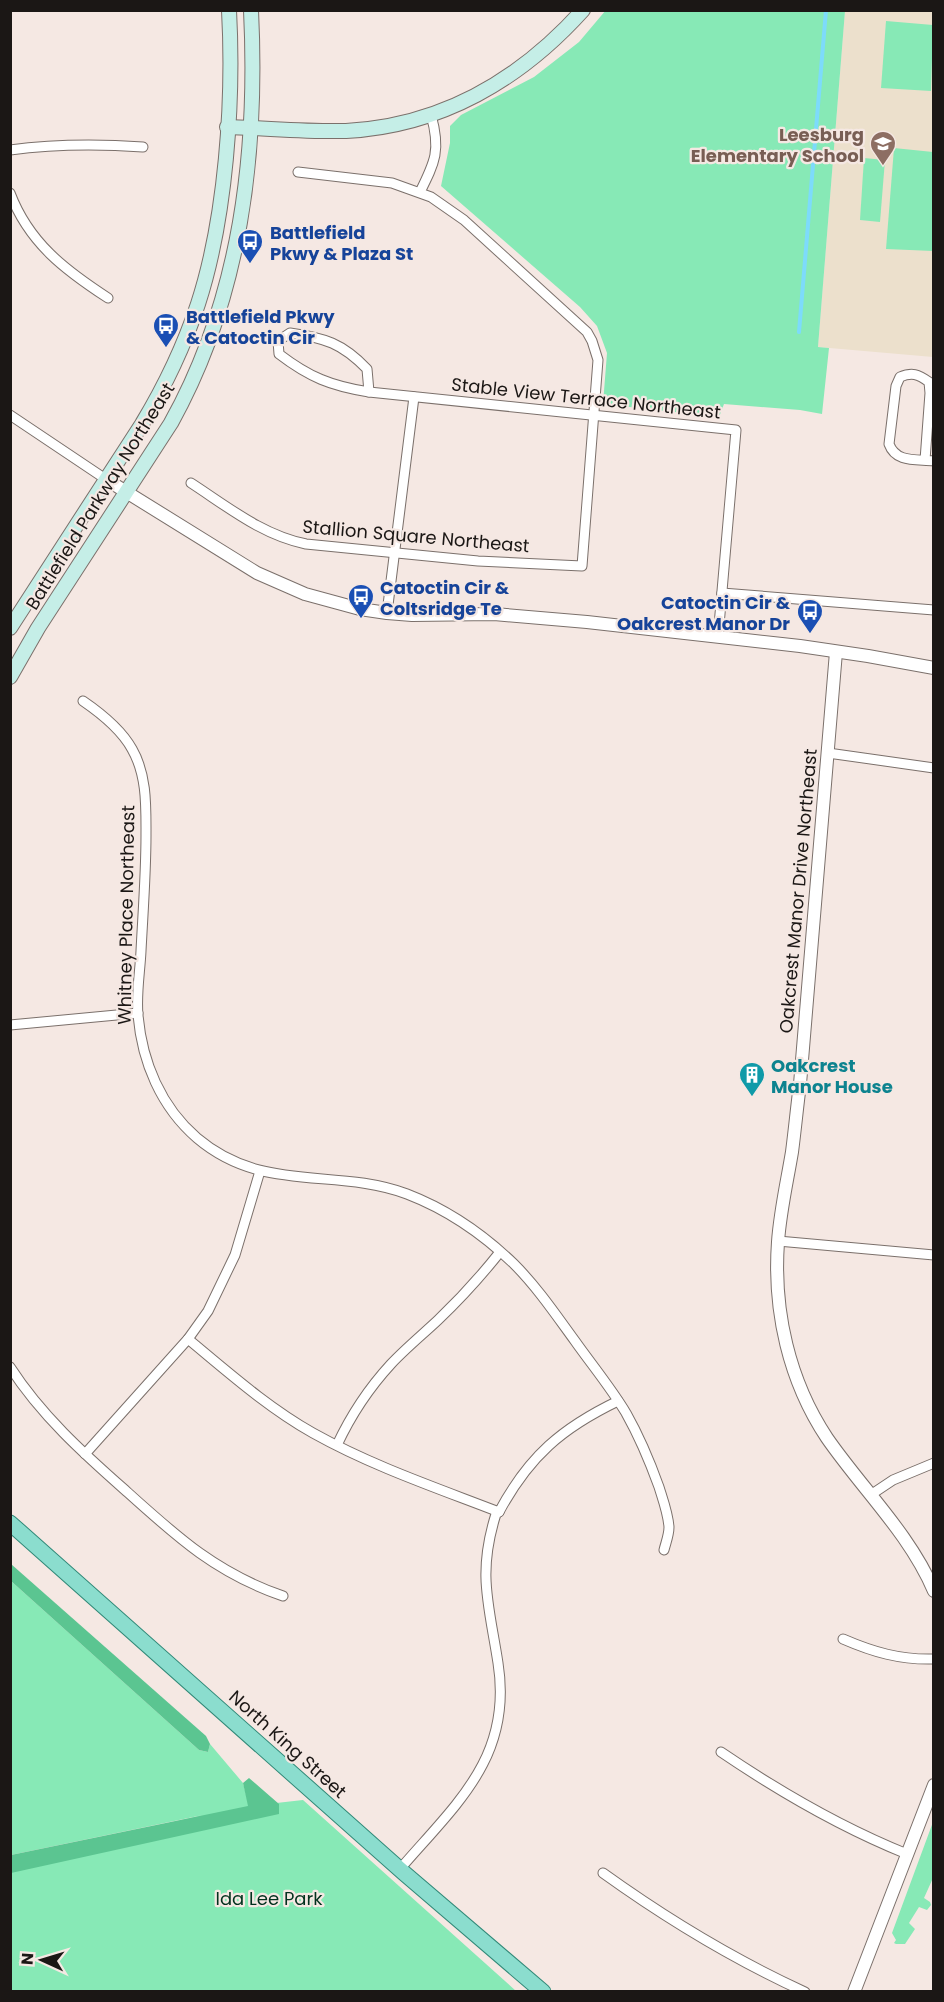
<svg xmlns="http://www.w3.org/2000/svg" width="944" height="2002" font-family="Poppins,sans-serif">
<rect width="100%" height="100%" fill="#f5e8e3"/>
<!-- education -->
<path fill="#ece0cc" d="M845,11H933V357L818,347Z"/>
<!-- green -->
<g fill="#87e9b6">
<path d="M606,10L845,11L818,347L829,348L822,414L800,410L724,404L719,417L603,404L607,353L597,326L580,307L441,186L450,143V126L461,115L534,77L579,42Z"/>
<path d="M886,21L933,25L931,91L881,88Z"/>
<path d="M894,148L933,152V251L886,249Z"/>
<path d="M864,158L885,160L880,222L860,220Z"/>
<path d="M11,1581L199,1750L208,1752L210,1744L243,1783L249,1806L303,1800L516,1991H11L10,1860L203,1815L11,1855Z"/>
<path d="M933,1822V1878L924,1898L930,1902L931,1905L927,1910L919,1907L909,1923L915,1929L905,1944H896L894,1943L896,1940L892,1933Z"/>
</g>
<!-- forest -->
<g fill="#5bc591">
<path d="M11,1564L206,1736L210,1744L208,1752L199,1750L11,1581Z"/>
<path d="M249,1778L279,1804V1814L11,1873V1855L248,1806L243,1783Z"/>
</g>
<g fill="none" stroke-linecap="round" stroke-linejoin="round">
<!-- stream -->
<path stroke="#7ddbfb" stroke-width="4" d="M799,332L826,10"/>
<defs>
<g id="minor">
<path d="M10,150C55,144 98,144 143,147"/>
<path d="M420,192C435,162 441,150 431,115"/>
<path d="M10,193C29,243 65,270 108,298"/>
<path d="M290,333C325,338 342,343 367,369L369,392C331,386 309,377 279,354L278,341Z"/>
<path d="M369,392L736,430L718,637"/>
<path d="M10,415L107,480"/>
<path d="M925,460L930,393L929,382C918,374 912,372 900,377L896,386L889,444C896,463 916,459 934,461"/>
<path d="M191,483C228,507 262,535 306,544L478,561L582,566L598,360L592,341L587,332L464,220L431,197L392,183L298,172"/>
<path d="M722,593L934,610"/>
<path d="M387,613L414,397"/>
<path d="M83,701C102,714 121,729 132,749C147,775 146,806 146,835C146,873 143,912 141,951C140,972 136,994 138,1015C142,1062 161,1107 197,1138C263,1194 334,1167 407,1194C446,1209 484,1235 514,1264C537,1287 556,1315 575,1341C592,1365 611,1388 626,1413C639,1436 650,1462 659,1487C663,1500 668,1513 669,1527C669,1535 666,1542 664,1550"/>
<path d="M828,753L934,768"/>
<path d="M10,1025L138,1013"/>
<path d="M778,1241L934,1255"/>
<path d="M188,1339C228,1372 267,1407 313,1433C372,1466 437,1488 499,1512"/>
<path d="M10,1367C41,1415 83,1453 125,1490C177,1537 216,1573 283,1596"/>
<path d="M337,1445C351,1415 368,1389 391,1364C405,1349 422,1335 438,1320C460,1299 481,1276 500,1252"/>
<path d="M85,1454L188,1339L208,1311L235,1255L260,1171"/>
<path d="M872,1494L893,1480L934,1463"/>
<path d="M843,1639C873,1652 900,1660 934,1659"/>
<path d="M721,1752C780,1792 840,1827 907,1854"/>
<path d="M400,1869C456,1804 513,1757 498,1663C489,1604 477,1574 496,1514L499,1512C529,1456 562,1428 618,1401"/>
<path d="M603,1873C667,1919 733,1959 805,1992"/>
</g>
<g id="tertiary">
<path d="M107,480L257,573L305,594L360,609L387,613L412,615L494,614L587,622L800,646L868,656L934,668"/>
<path d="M836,652L800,1084C797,1107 795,1129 792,1152C787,1182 780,1212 778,1242C773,1311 789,1381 827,1438C863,1490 909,1533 934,1591"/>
<path d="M854,1992L934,1785"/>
</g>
<g id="secondary">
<path d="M227,127C266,128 306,132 346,131C441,126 520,80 583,10"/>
<path d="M10,628L142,424C165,386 184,346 198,304C226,218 234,101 229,10"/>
<path d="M10,677L38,628L171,423C241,297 258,153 251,10"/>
</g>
<path id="primary" d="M10,1523L404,1873L543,1992"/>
</defs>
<!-- minor casing -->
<use href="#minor" stroke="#7b706b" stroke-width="11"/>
<!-- tertiary casing -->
<use href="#tertiary" stroke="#7b706b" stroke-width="14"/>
<!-- secondary casing -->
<use href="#secondary" stroke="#7b706b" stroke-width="16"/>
<!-- primary casing -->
<use href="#primary" stroke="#318978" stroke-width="17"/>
<!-- minor -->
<use href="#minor" stroke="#fff" stroke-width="9"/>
<!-- tertiary -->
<use href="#tertiary" stroke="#fff" stroke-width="12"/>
<!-- secondary -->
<use href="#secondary" stroke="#c5eee7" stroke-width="14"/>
<!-- primary -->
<use href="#primary" stroke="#8bddce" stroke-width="15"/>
</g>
<!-- icons -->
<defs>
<symbol id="school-pin" viewBox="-11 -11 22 30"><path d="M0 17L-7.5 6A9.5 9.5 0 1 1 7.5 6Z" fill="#8d6e63" stroke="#f5e8e3"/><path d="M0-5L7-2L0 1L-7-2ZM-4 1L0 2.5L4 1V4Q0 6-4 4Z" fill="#fff"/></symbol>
<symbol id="bus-pin" viewBox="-11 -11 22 30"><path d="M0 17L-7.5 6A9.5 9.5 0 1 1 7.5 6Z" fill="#1a4fb4" stroke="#f5e8e3"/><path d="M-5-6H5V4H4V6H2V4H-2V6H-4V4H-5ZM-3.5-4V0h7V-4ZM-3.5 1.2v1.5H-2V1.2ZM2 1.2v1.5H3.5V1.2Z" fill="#fff"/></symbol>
<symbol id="building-pin" viewBox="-11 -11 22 30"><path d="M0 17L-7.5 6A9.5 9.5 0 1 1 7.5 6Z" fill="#0f9aa8" stroke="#f5e8e3"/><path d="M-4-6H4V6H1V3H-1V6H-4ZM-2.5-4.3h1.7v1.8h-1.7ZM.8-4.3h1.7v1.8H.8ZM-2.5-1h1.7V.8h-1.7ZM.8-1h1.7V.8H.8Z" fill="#fff"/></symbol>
</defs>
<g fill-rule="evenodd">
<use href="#school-pin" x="868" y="129" width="30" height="40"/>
<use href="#bus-pin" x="235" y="227" width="30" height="40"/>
<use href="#bus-pin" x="151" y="311" width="30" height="40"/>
<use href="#bus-pin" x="346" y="582" width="30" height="40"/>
<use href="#bus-pin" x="795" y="597" width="30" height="40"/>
<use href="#building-pin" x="737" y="1060" width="30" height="40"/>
</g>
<g text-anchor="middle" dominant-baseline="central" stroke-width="4.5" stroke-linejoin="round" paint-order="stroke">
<!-- education labels -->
<g font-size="18" font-weight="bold" fill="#785e54" stroke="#f5e8e3" text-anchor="end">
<text x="864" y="134">Leesburg<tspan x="864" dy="21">Elementary School</tspan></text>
</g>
<!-- transit labels -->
<g font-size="18" font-weight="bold" fill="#164399" stroke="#f5e8e3" text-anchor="start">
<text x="270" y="232">Battlefield<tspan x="270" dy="21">Pkwy &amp; Plaza St</tspan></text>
<text x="186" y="316">Battlefield Pkwy<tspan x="186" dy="21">&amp; Catoctin Cir</tspan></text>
<text x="380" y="587">Catoctin Cir &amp;<tspan x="380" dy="21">Coltsridge Te</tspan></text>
<text x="790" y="602" text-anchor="end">Catoctin Cir &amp;<tspan x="790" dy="21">Oakcrest Manor Dr</tspan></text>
</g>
<!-- street labels -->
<g font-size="18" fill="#1b1715" stroke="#f5e8e3">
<text transform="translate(586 398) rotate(6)">Stable View Terrace Northeast</text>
<text transform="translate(100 496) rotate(-58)">Battlefield Parkway Northeast</text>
<text transform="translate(416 536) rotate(5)">Stallion Square Northeast</text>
<text transform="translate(798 891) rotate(-85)">Oakcrest Manor Drive Northeast</text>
<text transform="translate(126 915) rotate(-89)">Whitney Place Northeast</text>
<text transform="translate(288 1744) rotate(42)">North King Street</text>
</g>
<!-- culture labels -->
<g font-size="18" font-weight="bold" fill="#0d838f" stroke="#f5e8e3" text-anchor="start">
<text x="771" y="1065">Oakcrest<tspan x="771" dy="21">Manor House</tspan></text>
</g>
<!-- park labels -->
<g font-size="18" fill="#02321e" stroke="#f5e8e3">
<text x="269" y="1898">Ida Lee Park</text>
</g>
</g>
<!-- border -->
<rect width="944" height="2002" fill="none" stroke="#1b1715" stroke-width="24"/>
<!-- north arrow -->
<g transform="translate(42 1960) rotate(274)" stroke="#f5e8e3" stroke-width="4.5" paint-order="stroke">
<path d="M0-4.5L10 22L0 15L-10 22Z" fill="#1b1715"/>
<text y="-9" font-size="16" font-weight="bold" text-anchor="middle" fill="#1b1715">N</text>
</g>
</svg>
